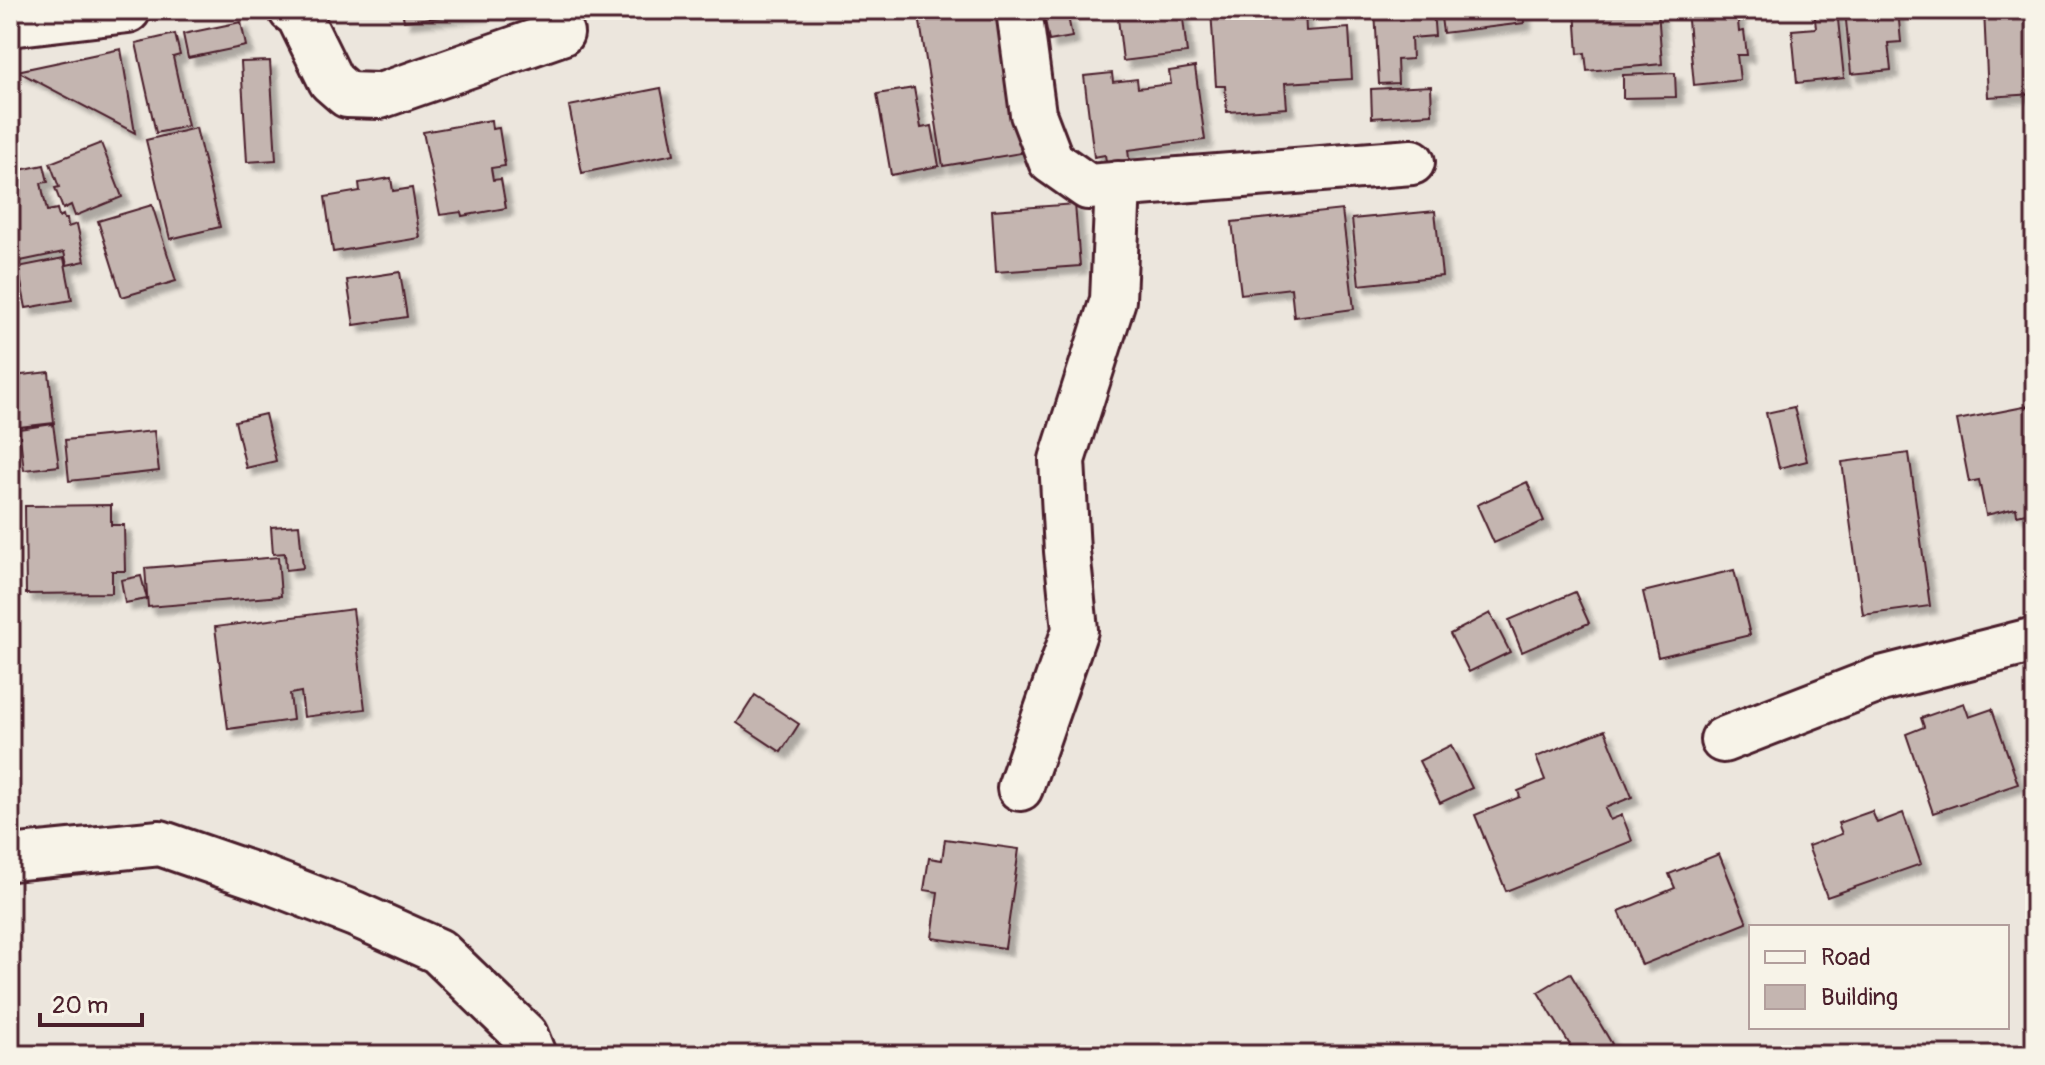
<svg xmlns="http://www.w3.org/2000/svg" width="2045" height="1065" font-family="Pangolin,sans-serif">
<defs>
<filter id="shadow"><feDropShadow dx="7" dy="7" stdDeviation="2" flood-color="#0004"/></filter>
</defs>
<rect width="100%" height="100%" fill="#ece6dd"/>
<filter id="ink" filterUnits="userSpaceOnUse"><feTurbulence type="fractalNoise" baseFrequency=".0125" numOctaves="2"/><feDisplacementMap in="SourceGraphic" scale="16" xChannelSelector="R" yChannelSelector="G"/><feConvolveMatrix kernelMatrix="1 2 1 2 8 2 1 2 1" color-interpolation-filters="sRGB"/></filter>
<g filter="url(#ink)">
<!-- building -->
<g fill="#c4b5b0" stroke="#4a1f2b" stroke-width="2" filter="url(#shadow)">
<path d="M402,10H481V13L404,21Z"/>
<path d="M918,10H999L1021,153L943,166Z"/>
<path d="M1117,10H1182L1187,53L1123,61Z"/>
<path d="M1211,10H1305L1306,31L1349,28L1352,79L1285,83L1287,108L1227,112L1225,86H1216Z"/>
<path d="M1375,10H1433L1435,36L1411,38L1412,59L1397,60L1398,83L1379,84Z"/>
<path d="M1440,10H1523L1524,23L1443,33Z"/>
<path d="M1575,10H1658L1662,64L1587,71L1585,53L1578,54Z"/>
<path d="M1687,10H1737L1739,32L1744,31L1747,55H1737L1740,80L1694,85Z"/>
<path d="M1814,10H1837L1844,78L1797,83L1792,30L1816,28Z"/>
<path d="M1845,10H1898L1901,42L1888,43L1891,70L1851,74Z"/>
<path d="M1984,10H2033L2035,94L1988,97Z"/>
<path d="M1068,16L1072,37L1049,41L1045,20Z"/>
<path d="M241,22L246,46L188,58L183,34Z"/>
<path d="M175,34L180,55L173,57L188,126L156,133L136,43Z"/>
<path d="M121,49L135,133L17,71Z"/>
<path d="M270,61L276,160L247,162L241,62Z"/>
<path d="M1195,67L1205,140L1128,150L1130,166L1107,168L1105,155L1094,157L1084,76L1112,73L1113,82L1137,79L1138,88L1171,84L1169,71Z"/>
<path d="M1675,73L1676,97L1623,98V75Z"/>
<path d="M1431,86L1432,114L1372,118L1371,89Z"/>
<path d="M661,88L674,154L582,173L569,106Z"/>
<path d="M914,88L921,128L932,126L939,166L891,175L877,94Z"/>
<path d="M491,120L492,129L499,128L505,166L491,168L493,180L501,179L506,208L462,216L461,212L440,215L423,132Z"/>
<path d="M196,128L220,227L170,239L146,140Z"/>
<path d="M101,143L122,197L75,216L71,205L63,209L55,188L59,187L50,163Z"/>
<path d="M44,165L48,182L41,183L47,211L57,209L59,217L63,215L64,219H67L68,227L77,224L85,261L67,265L64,252L11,263L10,172Z"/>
<path d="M391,178L393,191L412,188L420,238L333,252L325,197L360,191L359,183Z"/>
<path d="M1075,204L1080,266L996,272L992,210Z"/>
<path d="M152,205L176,281L122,297L98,221Z"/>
<path d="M1342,210L1354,309L1294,317L1291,288L1241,294L1232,222Z"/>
<path d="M1435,211L1442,276L1359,285L1352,219Z"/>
<path d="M64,258L72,300L26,308L18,267Z"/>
<path d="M400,272L407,317L354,325L347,280Z"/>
<path d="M49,372L54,423L19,427L13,376Z"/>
<path d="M2029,406L2035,437V511L2017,515L2016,508L1986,515L1979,480L1969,482L1957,420Z"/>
<path d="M1794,407L1807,461L1779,468L1766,413Z"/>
<path d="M265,414L276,461L246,468L235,421Z"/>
<path d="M53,424L59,466L24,470L19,429Z"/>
<path d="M154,431L159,471L69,481L65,440Z"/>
<path d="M1909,453L1930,606L1863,615L1842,462Z"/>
<path d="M1527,482L1544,521L1494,543L1477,505Z"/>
<path d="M111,505V525H124L125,571H112V593L26,594L25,506Z"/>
<path d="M299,525L303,568L286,570L285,553L273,554L271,527Z"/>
<path d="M278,557L281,596L148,607L145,568Z"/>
<path d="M1734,570L1750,635L1658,657L1643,592Z"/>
<path d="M141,576L147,599L125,603L121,580Z"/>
<path d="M1575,592L1589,623L1522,652L1509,620Z"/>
<path d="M353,609L365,709L304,717L301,692L290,694L293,720L228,729L215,627Z"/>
<path d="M1490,613L1510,652L1469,672L1450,634Z"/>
<path d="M755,695L799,724L781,752L737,723Z"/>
<path d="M1964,703L1969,717L1992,709L2018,784L1933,813L1906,734L1924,727L1921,718Z"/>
<path d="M1605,730L1632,797L1605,808L1610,820L1622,815L1632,841L1506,891L1475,815L1520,797L1518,791L1545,780L1536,757Z"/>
<path d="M1451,745L1472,788L1440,803L1419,761Z"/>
<path d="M1872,811L1877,823L1903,813L1921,864L1827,897L1808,846L1842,834L1838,823Z"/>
<path d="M945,839L1019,849L1005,948L932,938L938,892L924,890L929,858L942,860Z"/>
<path d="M1719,854L1747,923L1642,965L1619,911L1675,888L1669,874Z"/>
<path d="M1570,973L1612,1044L1593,1055H1576L1538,992Z"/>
</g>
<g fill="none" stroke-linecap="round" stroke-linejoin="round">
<defs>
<g id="minor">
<path d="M291,10L299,16L331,81L347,95L380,96L561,33"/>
<path d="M1019,10L1033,114L1051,161L1088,187L1412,162"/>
<path d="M10,24L128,10"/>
<path d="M1723,740L1881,679L2035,640"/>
<path d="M1020,788L1075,630L1067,551L1062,460L1113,300L1118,184"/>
<path d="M10,858L160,843L267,880L355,914L438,951L525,1035L533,1055"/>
</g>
</defs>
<!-- minor casing -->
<use href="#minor" stroke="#4a1f2b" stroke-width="50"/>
<!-- minor -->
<use href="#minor" stroke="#f7f3e8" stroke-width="44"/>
</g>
</g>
<!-- margin -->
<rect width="2045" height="1065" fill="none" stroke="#f7f3e8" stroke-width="40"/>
<rect x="20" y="20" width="2005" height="1025" fill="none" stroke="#4a1f2b" stroke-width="3" filter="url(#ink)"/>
<!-- legend -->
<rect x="1749" y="925" width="260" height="104" fill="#f7f3e8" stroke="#b29e9c" stroke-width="2"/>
<rect x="1765" y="951" width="40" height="12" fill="#f7f3e8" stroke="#b29e9c" stroke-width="2"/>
<text x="1821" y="965" font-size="24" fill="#4a1f2b">Road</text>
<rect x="1765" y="985" width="40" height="24" fill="#c4b5b0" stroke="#b29e9c" stroke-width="2"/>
<text x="1821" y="1005" font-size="24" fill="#4a1f2b">Building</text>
<!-- scale -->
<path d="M40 1013v12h102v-12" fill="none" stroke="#4a1f2b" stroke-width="4"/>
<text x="52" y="1013" font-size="24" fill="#4a1f2b" stroke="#f7f3e8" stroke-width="6" paint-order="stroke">20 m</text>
</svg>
